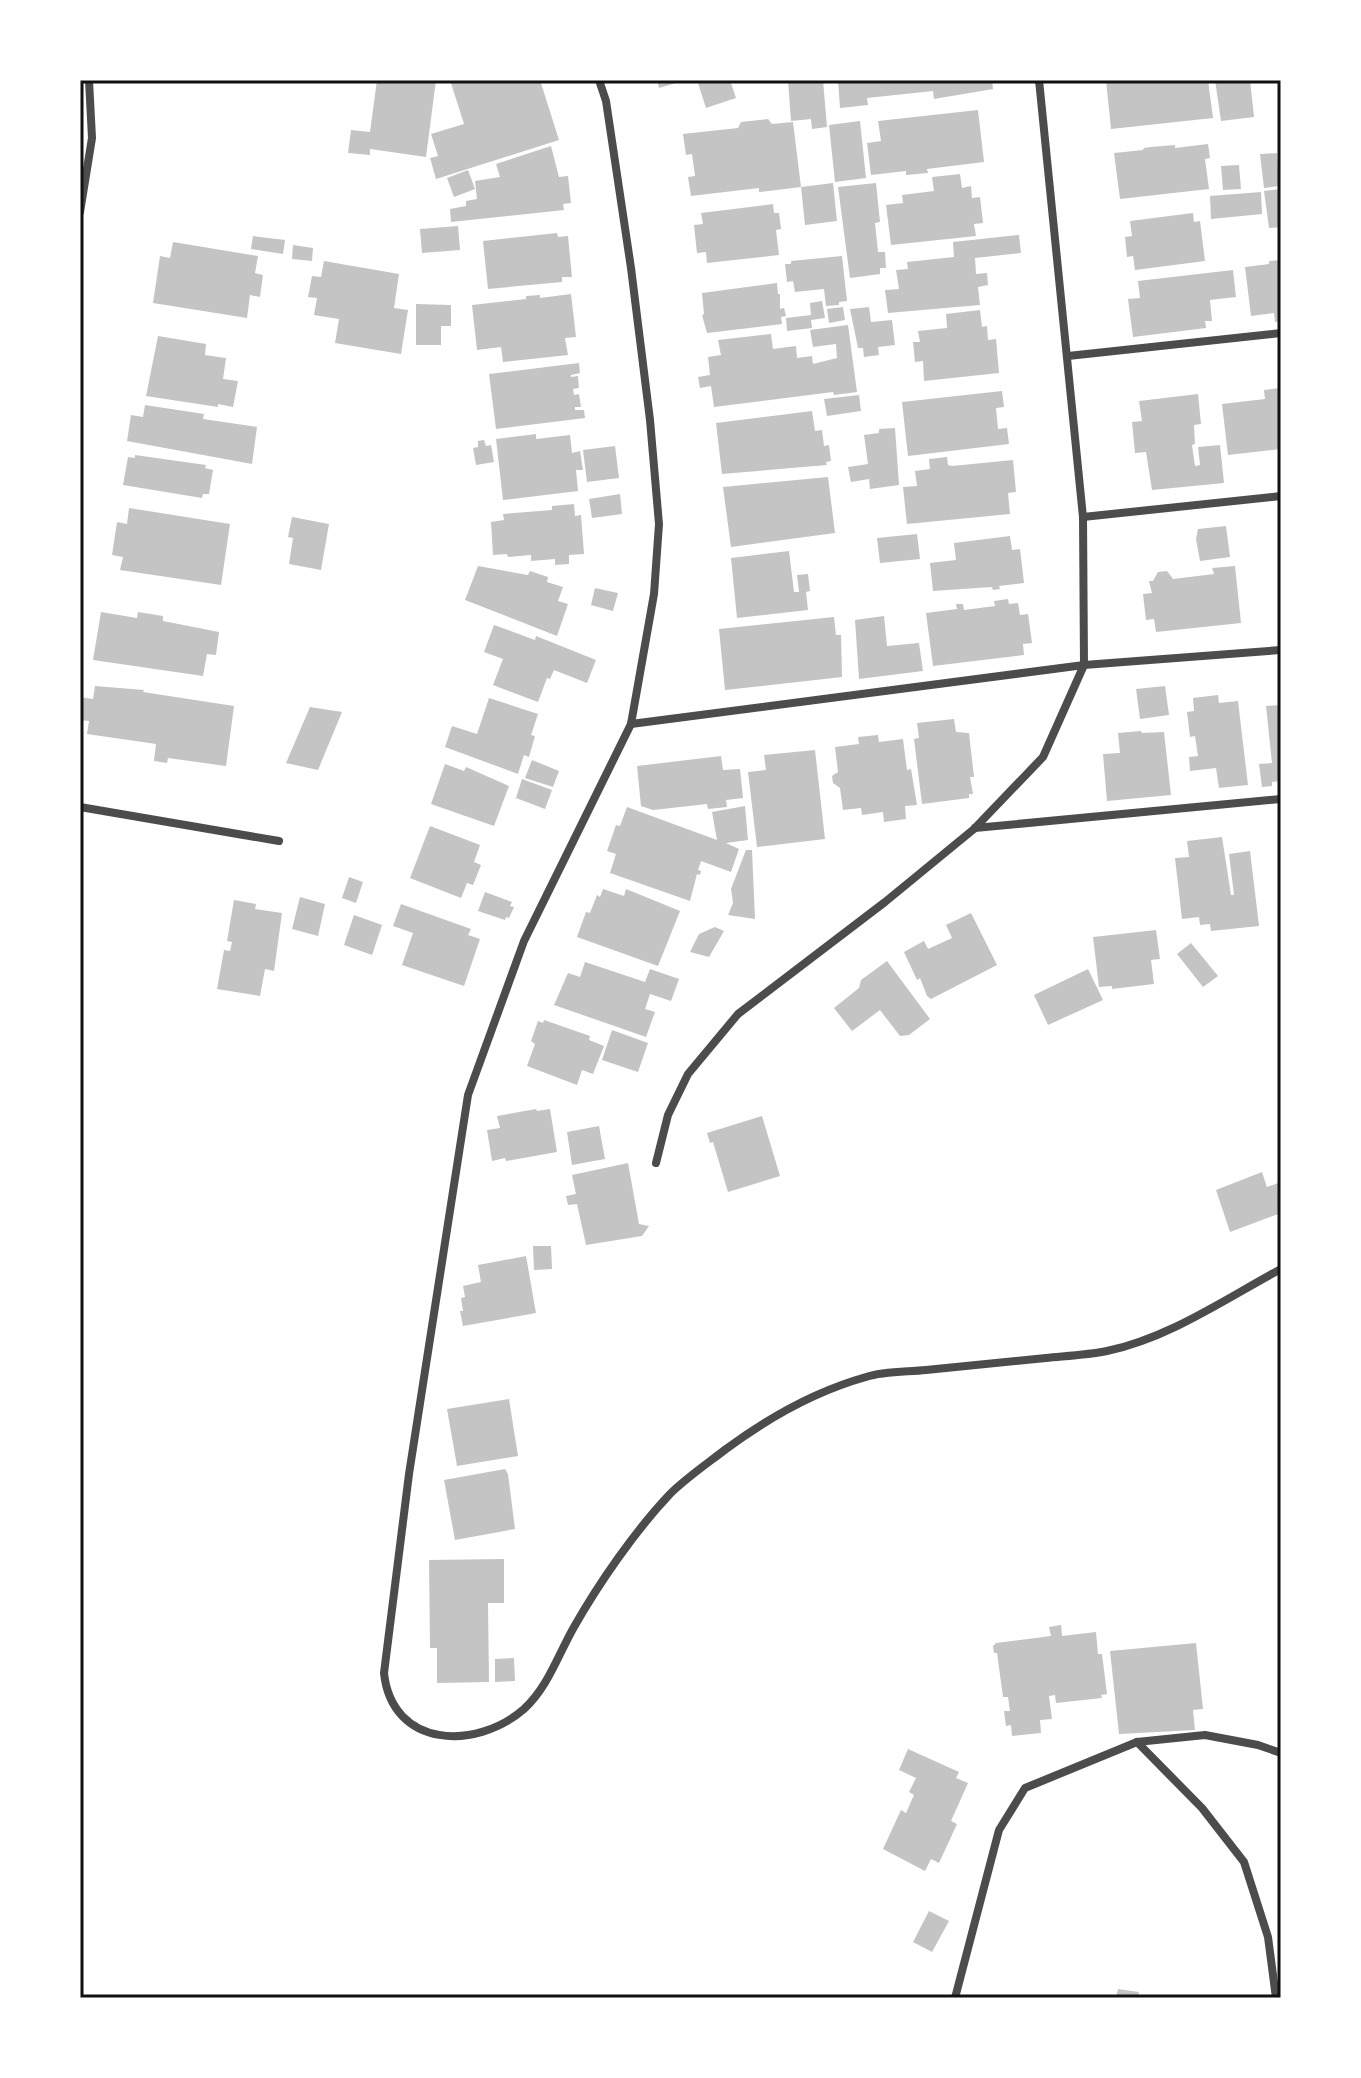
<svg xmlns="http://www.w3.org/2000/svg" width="1361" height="2078" font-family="Lora,serif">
<rect width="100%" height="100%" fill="#fff"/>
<!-- building -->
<g fill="#c4c4c4">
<path d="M377,80H436L426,157L370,149V155L348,153L351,130L370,132Z"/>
<path d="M450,80H540L559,140L436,179L430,158L438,156L431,134L464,124Z"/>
<path d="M657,80H683V81L659,88Z"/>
<path d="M697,80H730L736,98L706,108Z"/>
<path d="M823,80L827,127L812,129L811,119L791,121L788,81Z"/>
<path d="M838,80H992L993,89L934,99L933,91L867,98L868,105L840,108Z"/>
<path d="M1106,80H1208L1213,118L1111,129Z"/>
<path d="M1215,80H1250L1254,117L1221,121Z"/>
<path d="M978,110L984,162L927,169L928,173L906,175V171L871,175L867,143L881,141L878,121Z"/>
<path d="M768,119L772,124L793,122L801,187L759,192V188L691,196L688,177L695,176L692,154L686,155L683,134L738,128L741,122Z"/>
<path d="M860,121L866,178L835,182L829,125Z"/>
<path d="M1208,144L1210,158L1205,159L1209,189L1120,199L1114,153L1143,150L1144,148L1151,147L1175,145V148Z"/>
<path d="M551,146L559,177L568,176L571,203L563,204L564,210L451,222L450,209L466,206V201L477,199L475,181L500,177L496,164Z"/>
<path d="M1277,153L1280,186L1264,188L1260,154Z"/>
<path d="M1239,165L1241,189L1223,190L1221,166Z"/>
<path d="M468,170L475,189L454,197L447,178Z"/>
<path d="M960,174L962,188L971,186L972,198L980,197L983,223L974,224L976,236L891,245L886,205L903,203L902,195L934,191L932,177Z"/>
<path d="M833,183L837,221L805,225L801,187Z"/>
<path d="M876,183L880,222L875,223L878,252H885L886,268H880V274L850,278L838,187Z"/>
<path d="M1281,189V227L1269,228L1264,191Z"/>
<path d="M1261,192L1262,214L1211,219L1210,196Z"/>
<path d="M773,204L774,213H779L781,229L776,230L779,255L707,263L706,252L697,253L694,225L703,224L701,213Z"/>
<path d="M1193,213L1194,222L1200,221L1205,261L1135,270L1133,256L1127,257L1125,237L1132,236L1130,221Z"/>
<path d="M458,226L460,250L422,253L420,229Z"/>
<path d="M557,233L558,237L568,236L572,277H562V282L488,289L483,241Z"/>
<path d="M1019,235L1021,253L975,258L976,274L987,273L988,285L978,287L980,305L888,313L885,290L899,289L896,270L908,269L907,262L954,257L953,242Z"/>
<path d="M253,236L285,240L283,254L251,249Z"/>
<path d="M173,242L258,256L255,273L263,275L260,297L250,295L247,318L153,303L160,256L170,258Z"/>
<path d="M293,245L313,248L312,261L292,259Z"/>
<path d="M842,256L847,301L839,302V305L826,306L824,289L795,292L793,281L787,282L785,264H791V261Z"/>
<path d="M1281,260V321L1275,322L1274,313L1251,316L1245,267L1269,264V261Z"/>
<path d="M324,261L399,274L394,308L408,310L401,354L335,343L339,319L314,315L317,298L308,297L312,276L321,277Z"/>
<path d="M1233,270L1236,297L1210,300L1212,321H1205L1206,328L1133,337L1128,299L1140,298L1138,281Z"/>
<path d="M777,283L778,294H780V309L784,308L786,316L781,317L782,324L707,333L702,315L704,314L702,293Z"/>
<path d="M571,294L576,337L565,338L568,355L503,362L501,347L477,350L472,305L526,299V296L540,295V298Z"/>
<path d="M822,301L825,318L811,320L812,328L787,331L786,318L811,315L810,303Z"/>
<path d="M416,304L451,305V326H441V345H416Z"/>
<path d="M843,307L845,320L829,323L827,309Z"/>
<path d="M869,307L871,322L892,320L895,345L878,347L879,355L864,357L863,348H858L850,309Z"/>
<path d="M980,310L982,327L987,326L988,340L996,339L999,373L924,381L923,361L915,362L913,342H920L918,331L947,328L946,314Z"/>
<path d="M848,325L857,392L834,395L833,392L714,407L711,386L700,388L698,377L710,375L708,357L721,355L718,340L771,334L773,349L796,346L797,358L812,356L813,364L837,358L836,344L813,347L810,330Z"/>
<path d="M158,336L206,344L205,355L226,358L223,379L238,381L233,407L218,404V407L146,396Z"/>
<path d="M579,363L580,373L571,375V377L578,376L579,388L573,389L574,395L579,394L581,407H575V410H584L585,418L496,429L489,374Z"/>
<path d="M1279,388L1281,449L1228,455L1222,404L1265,399L1264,390Z"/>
<path d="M1002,391L1004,407L996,408L998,429L1007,428L1009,444L908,456L902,402Z"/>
<path d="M1198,394L1201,424L1194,425L1195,444L1192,445L1195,466L1200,465L1198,447L1220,445L1224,483L1152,490L1146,452L1135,453L1132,422L1142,421L1139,401Z"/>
<path d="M859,395L861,411L827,416L824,399Z"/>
<path d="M145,405L204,414L203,419L257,427L252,464L127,441L131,415L143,417Z"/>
<path d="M812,411L815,431L822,430L824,446L829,445L831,461L826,462L827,465L722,474L716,423Z"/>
<path d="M895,428L899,485L870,489L869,479L851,482L848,467L868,464L864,435L879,433V429Z"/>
<path d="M536,434V439L570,435L572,453L580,451L583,470H576L578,491L503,500L496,439Z"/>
<path d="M484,440L486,446L491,445L494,462L476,465L473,448L478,447V441Z"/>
<path d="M615,446L619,478L587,482L583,450Z"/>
<path d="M135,455L206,465L205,468L213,470L209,494H203L202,498L123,485L128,457L135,458Z"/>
<path d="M947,457L948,465L952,466L1013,460L1016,492L1008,493L1010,514L907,524L903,487L917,486L915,471L930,469L929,459Z"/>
<path d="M828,477L835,533L731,547L723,487Z"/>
<path d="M620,494L622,514L592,518L589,499Z"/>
<path d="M574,504L575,516L581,515L584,554L569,555V564L555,565V559L531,561V555L508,557L507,554L493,555L491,522L504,520L503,514L552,510V506Z"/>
<path d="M129,508L230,524L221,585L120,570L123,557L112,555L117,522L127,524Z"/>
<path d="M292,517L329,524L321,570L289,564L293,538L288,537Z"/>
<path d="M1226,526L1230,557L1200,561L1196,539L1198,529Z"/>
<path d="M917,534L920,559L880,563L877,538Z"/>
<path d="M1010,536L1012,550L1020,549L1024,583L999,586L1000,589L993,590L992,587L933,591L930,563L956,560L954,543Z"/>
<path d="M789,551L794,592H799L797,575L808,574L810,591L806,592L808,610L737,618L731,558Z"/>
<path d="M478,566L528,575L530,571L548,577L547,582L563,587L558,601L568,604L557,636L465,600Z"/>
<path d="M1235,566L1241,623L1156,632L1154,619L1146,620L1143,594L1152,593L1149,581H1153L1158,572L1167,571L1173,579L1214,574L1212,568Z"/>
<path d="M595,588L618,593L613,611L591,605Z"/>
<path d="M1008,599L1009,604L1018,603L1020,615L1028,614L1032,643L1023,644L1024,655L933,666L926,613L957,609L956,604H963L964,610L995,606L994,601Z"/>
<path d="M101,612L137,618L138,612L163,616V621L219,632L216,655L207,654L203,676L93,660Z"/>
<path d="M884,616L887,646L919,643L923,671L859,679L855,620Z"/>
<path d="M834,617L836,635H841L842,677L725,690L719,629Z"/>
<path d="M494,625L535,640L536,636L596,660L587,683L554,670L550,679L547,678L538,702L493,685L503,659L484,652Z"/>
<path d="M95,686L144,690L143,692L234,706L226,766L168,758L167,763L154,761L156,744L87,734L89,721L80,720V697L93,699Z"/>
<path d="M1165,686L1169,715L1140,719L1136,689Z"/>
<path d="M1218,695L1219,703L1238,701L1248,785L1219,788L1216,768L1190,771L1189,757L1198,756L1195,736L1190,737L1187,712L1194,711L1193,698Z"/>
<path d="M489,698L538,714L531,735L535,736L529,757L524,755L518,774L445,747L452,726L477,734Z"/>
<path d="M1281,705V781L1272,782V786L1262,787L1259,764L1272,763L1266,706Z"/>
<path d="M310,707L342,712L318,770L286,763Z"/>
<path d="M954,719L956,732L969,733L974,777H970L973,794H969V798L922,804L914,739L919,738L917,723Z"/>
<path d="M1141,731L1142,733L1164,732L1171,795L1107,801L1103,754L1120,753L1118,733Z"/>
<path d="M878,735L879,742L903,739L907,770L911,769L917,805L905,806L906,819L884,822L883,812L862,815L861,808L843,810L840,788L833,783L832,776L838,772L835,747L859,744L858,737Z"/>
<path d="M815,750L825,839L757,847L748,772L766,770L764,755Z"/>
<path d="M721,756L723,770L740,769L743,798L726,800L727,807L708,809L707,804L653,810L641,806L637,766Z"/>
<path d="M532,760L559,771L553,787L525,778Z"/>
<path d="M445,764L464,771L466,767L509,786L494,826L431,804Z"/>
<path d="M522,779L552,790L545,809L516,798Z"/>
<path d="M745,806L748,840L726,843L739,849L731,872L701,861L698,870L701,871L700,875L697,874L690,901L610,873L616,854L607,851L616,825L620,826L627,807L717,840L712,812Z"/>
<path d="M430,826L480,845L474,862L481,865L473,885L467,883L461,898L410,878Z"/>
<path d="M1222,837L1231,895H1234L1229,854L1250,851L1259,926L1211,931L1210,924L1200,925L1199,917L1182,919L1175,858L1189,857L1187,841Z"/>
<path d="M746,850H752L755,919L728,915L733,903L731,889Z"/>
<path d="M349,877L363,882L356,903L342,898Z"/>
<path d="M603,889L624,896L626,889L680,911L658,966L577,937L586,912L590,913L597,895L600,897Z"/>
<path d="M485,892L512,902L510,906L514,907L509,918L506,917L505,920L478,911Z"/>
<path d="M300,897L325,904L318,936L292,929Z"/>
<path d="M234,900L256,904L255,909L282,913L274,971L265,969L260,996L217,989L224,950L230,951L232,942L227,941Z"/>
<path d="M401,904L471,929L468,935L480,939L464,986L402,965L413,933L393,926Z"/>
<path d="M971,913L997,965L931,999L927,996L920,978L917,980L904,952L924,941L928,949L952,938L946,925Z"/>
<path d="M354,915L382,925L372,955L344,945Z"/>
<path d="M715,927L724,931L709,957L690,952L699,934Z"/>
<path d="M1156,930L1160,959L1151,960L1154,984L1112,989V986L1099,987L1093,937Z"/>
<path d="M1191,943L1218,976L1203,987L1177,954Z"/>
<path d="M887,961L930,1019L909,1035L900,1036L880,1010L852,1031L834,1008L859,988L861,980Z"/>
<path d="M585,962L645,982L650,969L679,979L671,1001L650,994L645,1009L655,1012L646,1037L554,1005L568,973L580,977Z"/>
<path d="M1088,969L1103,1000L1048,1025L1034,995Z"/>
<path d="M544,1020L590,1036L589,1040L604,1046L593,1074L582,1070L577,1085L527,1066L535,1044L531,1041L538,1021L543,1023Z"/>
<path d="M612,1030L648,1043L638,1072L602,1060Z"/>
<path d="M536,1109L537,1111L550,1109L557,1152L506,1161L505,1158L492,1161L487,1130L500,1128L497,1116Z"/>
<path d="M762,1116L780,1176L728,1192L713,1142L710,1143L707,1133Z"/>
<path d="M599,1126L605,1159L572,1165L567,1132Z"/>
<path d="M628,1163L639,1224L649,1226L642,1236L586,1245L577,1204L568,1205L566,1196L576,1194L572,1175Z"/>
<path d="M1262,1172L1267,1187L1281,1182V1213L1230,1232L1216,1190Z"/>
<path d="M533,1246H551L552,1269L534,1270Z"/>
<path d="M526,1256L536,1313L463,1326L460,1311H463L461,1298L465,1297L463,1286L481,1282L478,1265Z"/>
<path d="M509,1399L518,1456L457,1466L447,1409Z"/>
<path d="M505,1469L508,1474L515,1529L455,1540L444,1480Z"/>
<path d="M504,1559V1603H488L489,1682L437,1683V1648H430L429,1560Z"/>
<path d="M1061,1625L1062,1636L1096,1632L1098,1654H1102L1107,1694L1101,1695L1102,1698L1056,1703L1055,1695L1049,1696L1052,1719L1040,1720L1041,1733L1012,1736L1011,1725L1006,1726L1004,1711H1010L1008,1697H1003L997,1653H994L993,1646L996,1643L1051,1636L1049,1627Z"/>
<path d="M1196,1643L1203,1709L1193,1710L1195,1730L1119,1734L1110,1651Z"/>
<path d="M514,1658L515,1681L495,1682V1659Z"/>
<path d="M908,1749L959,1772L956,1778L968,1783L951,1821L957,1824L939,1863L931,1859L925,1871L883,1849L901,1810L906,1813L914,1795L909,1792L916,1778L899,1770Z"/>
<path d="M929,1911L949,1921L932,1952L913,1942Z"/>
<path d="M1118,1989L1139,1992L1138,1998H1116Z"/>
</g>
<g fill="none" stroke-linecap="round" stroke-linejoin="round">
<!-- minor -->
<g stroke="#4c4c4c" stroke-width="8">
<path d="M599,80L606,101L631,268L650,420L659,524L654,594L631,724L524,941L468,1095L409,1474L384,1673C392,1748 476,1751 524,1709C548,1687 558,1655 574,1627C599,1583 635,1531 670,1494C686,1478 708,1463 726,1449C768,1418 816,1391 866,1377C884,1371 906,1372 926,1370C966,1366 1006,1362 1046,1358C1066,1356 1087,1355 1107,1351C1169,1338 1225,1299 1281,1269"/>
<path d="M80,212L92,138L89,80"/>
<path d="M1068,356L1281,333"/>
<path d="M1083,517L1281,496"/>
<path d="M631,724L1084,665L1281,650"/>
<path d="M80,807L279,841"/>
<path d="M975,828L1281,799"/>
<path d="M656,1163L668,1115L688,1074L738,1014L885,902L974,829L1043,757L1084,665L1083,517L1039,80"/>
<path d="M1137,1742L1202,1808L1244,1862L1268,1937L1276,1998"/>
<path d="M955,1998L999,1830L1025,1788L1137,1742L1205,1735L1258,1745L1281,1753"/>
</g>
</g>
<!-- border -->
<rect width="1361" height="2078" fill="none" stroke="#ffffff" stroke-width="164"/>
<rect x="82" y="82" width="1197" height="1914" fill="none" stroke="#111" stroke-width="3"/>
</svg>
